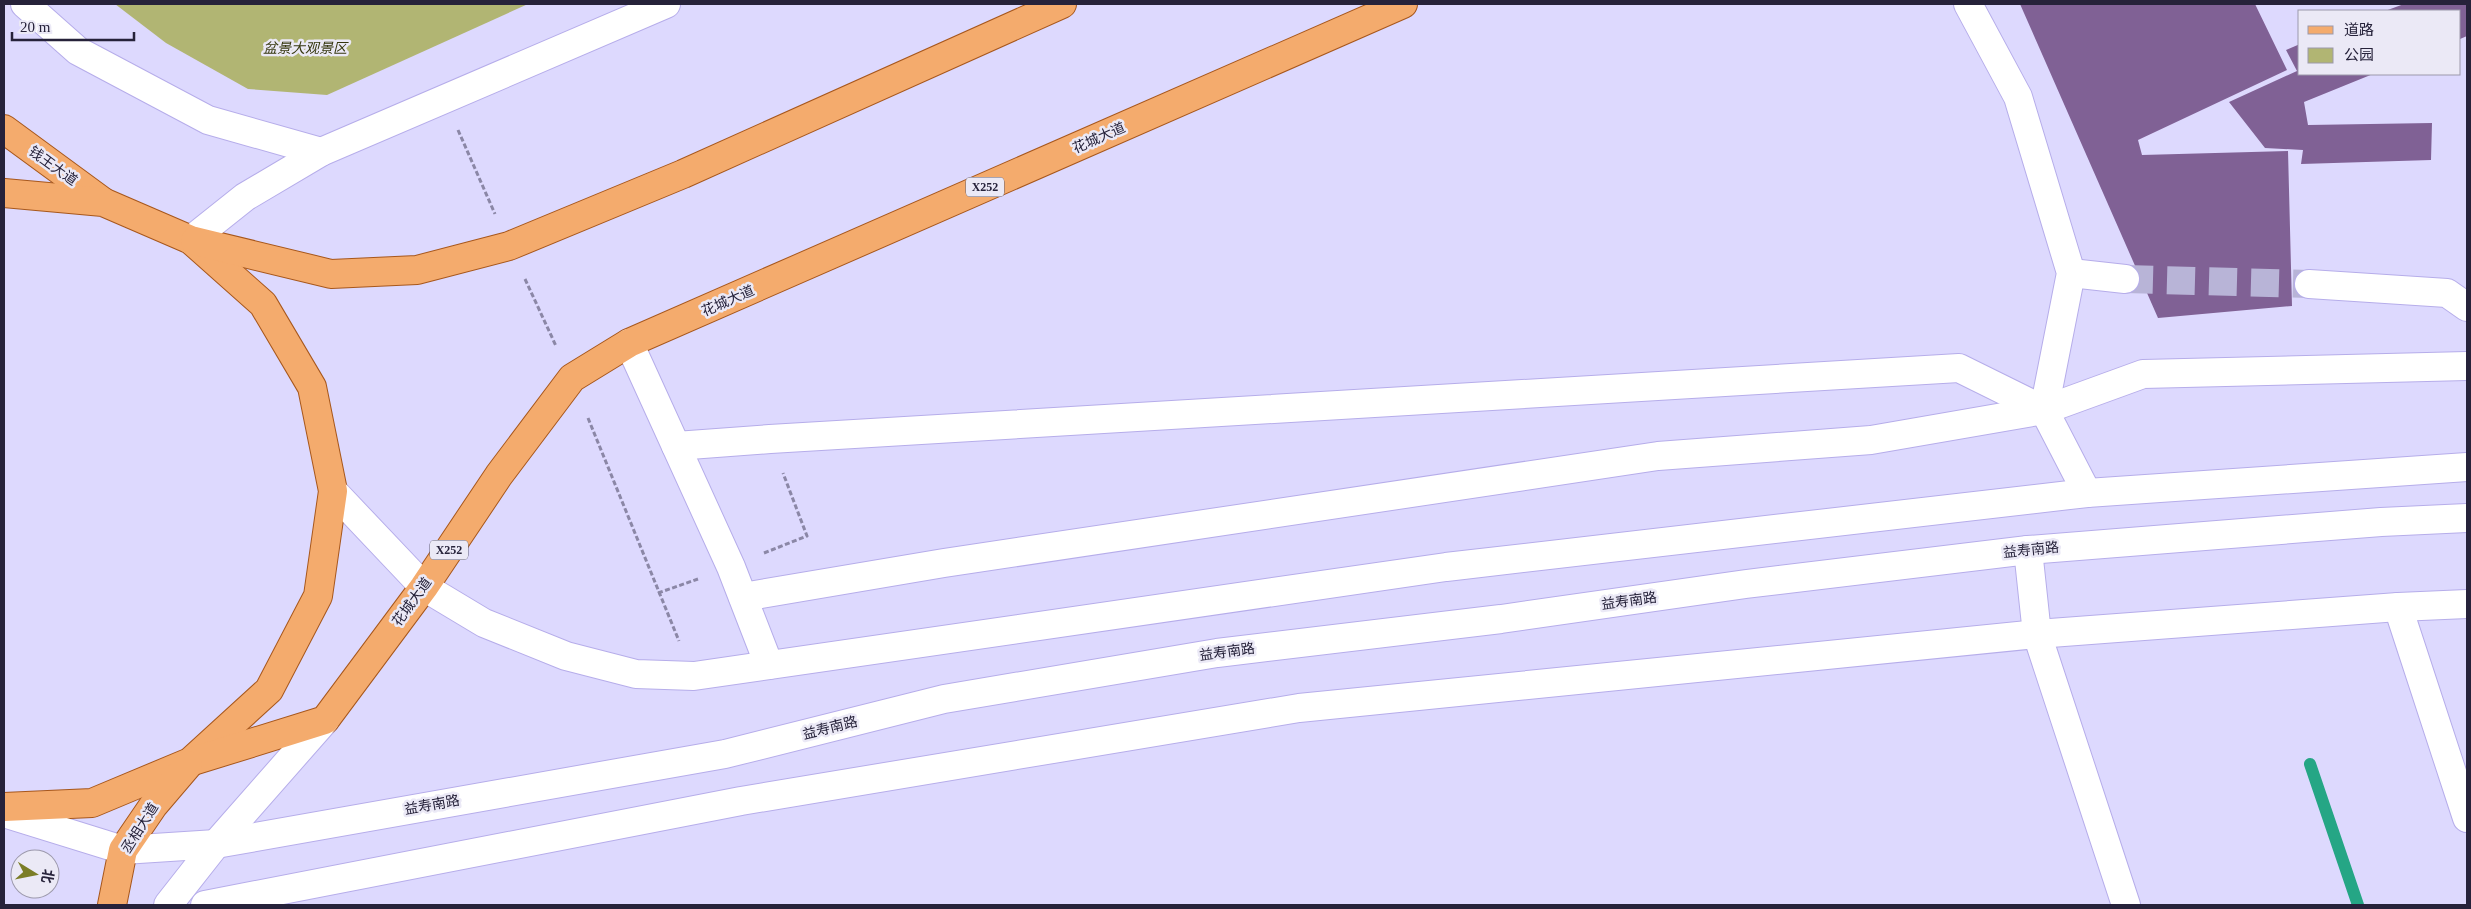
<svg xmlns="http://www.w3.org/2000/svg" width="2471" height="909" font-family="'Times New Roman','Noto Sans SC',serif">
<rect width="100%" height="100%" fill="#ddd9fe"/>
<!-- green -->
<path fill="#b1b573" d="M115,4H528L327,95L248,89L166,43Z"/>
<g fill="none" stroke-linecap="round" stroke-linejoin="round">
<!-- stream -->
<path stroke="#25a685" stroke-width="12" d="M2310,764L2358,905"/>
</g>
<!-- building -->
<g fill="#806195">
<path d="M2020,4H2255L2287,70L2138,140L2142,155L2288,151L2292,306L2158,318Z"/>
<path d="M2404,4H2467V36L2460,39V11H2385Z"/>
<path d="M2300,44V74H2373L2304,102L2308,125L2432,123L2431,160L2301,164L2303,150L2265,148L2229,102L2297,71L2286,50Z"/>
</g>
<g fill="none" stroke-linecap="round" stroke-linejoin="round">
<!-- minor-tunnel -->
<path stroke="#b8b4d7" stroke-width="28" stroke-dasharray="28 14" stroke-linecap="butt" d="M2125,279L2309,284"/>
<defs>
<g id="minor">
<path d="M25,4L78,51L208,120L321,152"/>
<path d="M1968,4L2018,97L2071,273L2044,410"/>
<path d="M2071,273L2125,279"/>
<path d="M2309,284L2447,293L2467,307"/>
<path d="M676,446L770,439L1959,368L2044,410L2087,493"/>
<path d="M2028,550L2037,634L2126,905"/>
<path d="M743,597L944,563L1658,456L1871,440L2044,410L2143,374L2467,366"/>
<path d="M2398,607L2467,818"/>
<path d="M205,905L741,801L1299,708L2037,634L2398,607L2467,604"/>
</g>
<path id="tertiary" d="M191,240L245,197L321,152L666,4"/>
<g id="secondary">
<path d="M629,343L731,567L769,665"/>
<path d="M333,491L424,587L484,623L566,656L636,674L694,676L1446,567L2087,493L2467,467"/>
<path d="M4,813L123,850L216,844L725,754L944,699L1217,653L1501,619L1746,584L2028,550L2381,522L2467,518"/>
<path d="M168,905L216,844L325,720"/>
</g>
<g id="primary">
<path d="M4,129L102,201"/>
<path d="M4,193L103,202L191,240L263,304L312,387L333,491L318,596L269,690L190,762L92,803L4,807"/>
<path d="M195,241L331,274L417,270L509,246L683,174L1062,4"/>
<path d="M190,762L325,720L424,587L499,475L572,378L629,343L1403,4"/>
<path d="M112,905L123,850L153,806L188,765"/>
</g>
</defs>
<!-- minor casing -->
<use href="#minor" stroke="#b6adea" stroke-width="30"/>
<!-- tertiary casing -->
<use href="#tertiary" stroke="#b6adea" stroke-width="30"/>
<!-- secondary casing -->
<use href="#secondary" stroke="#b6adea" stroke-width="30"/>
<!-- primary casing -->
<use href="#primary" stroke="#a7571c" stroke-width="30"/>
<!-- path -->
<g stroke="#8b87a6" stroke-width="3" stroke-dasharray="5 2.5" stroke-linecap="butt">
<path d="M458,130L495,214"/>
<path d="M525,279L556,346"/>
<path d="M588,418L679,641"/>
<path d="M764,553L807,536L783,473"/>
<path d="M658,593L698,579"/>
</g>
<!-- minor -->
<use href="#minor" stroke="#fff" stroke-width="28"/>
<!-- tertiary -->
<use href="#tertiary" stroke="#fff" stroke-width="28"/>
<!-- secondary -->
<use href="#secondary" stroke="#fff" stroke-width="28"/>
<!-- primary -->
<use href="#primary" stroke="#f4ab6d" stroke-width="28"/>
</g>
<g text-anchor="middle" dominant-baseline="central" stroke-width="5" stroke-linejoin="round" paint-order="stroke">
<!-- shield labels -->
<g fill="#ebe9f6" stroke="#615e72" stroke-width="1">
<rect x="966" y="177.5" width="38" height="19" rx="4"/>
<rect x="430" y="540.5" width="38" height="19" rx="4"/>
</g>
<g font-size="12" font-weight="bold" fill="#26223a">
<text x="985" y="187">X252</text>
<text x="449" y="550">X252</text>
</g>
<!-- park labels -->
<g font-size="14" font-style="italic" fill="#35360e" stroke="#ebe9f6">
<text x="305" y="48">盆景大观景区</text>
</g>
<!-- street labels -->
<g font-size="14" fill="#26223a" stroke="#ebe9f6">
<text transform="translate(1099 138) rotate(-24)">花城大道</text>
<text transform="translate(53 166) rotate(36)">钱王大道</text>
<text transform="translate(728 301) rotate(-24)">花城大道</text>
<text transform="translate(2031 550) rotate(-6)">益寿南路</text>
<text transform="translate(1629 601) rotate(-8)">益寿南路</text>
<text transform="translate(412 602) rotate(-54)">花城大道</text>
<text transform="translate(1227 652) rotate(-8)">益寿南路</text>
<text transform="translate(830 728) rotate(-14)">益寿南路</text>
<text transform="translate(432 805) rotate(-10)">益寿南路</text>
<text transform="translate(140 828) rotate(-58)">丞相大道</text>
</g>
</g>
<!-- border -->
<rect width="2471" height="909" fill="none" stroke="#26223a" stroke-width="10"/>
<!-- legend -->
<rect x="2298" y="10" width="162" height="65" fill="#ebe9f6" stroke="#9c99ab"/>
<rect x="2308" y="26" width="25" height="8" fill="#f4ab6d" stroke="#9c99ab"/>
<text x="2344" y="35" font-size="15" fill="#26223a">道路</text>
<rect x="2308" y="48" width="25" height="15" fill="#b1b573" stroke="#9c99ab"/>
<text x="2344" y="60" font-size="15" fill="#26223a">公园</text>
<!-- north arrow -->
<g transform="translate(35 874) rotate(100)"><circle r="24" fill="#ebe9f6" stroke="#9c99ab"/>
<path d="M0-4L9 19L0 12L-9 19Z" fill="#7b7d26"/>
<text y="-8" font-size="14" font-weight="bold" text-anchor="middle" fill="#26223a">北</text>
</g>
<!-- scale -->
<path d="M12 32v8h122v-8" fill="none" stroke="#26223a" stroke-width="2.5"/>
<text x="20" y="32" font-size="15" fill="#26223a" stroke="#ebe9f6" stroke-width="4" paint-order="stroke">20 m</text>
</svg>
